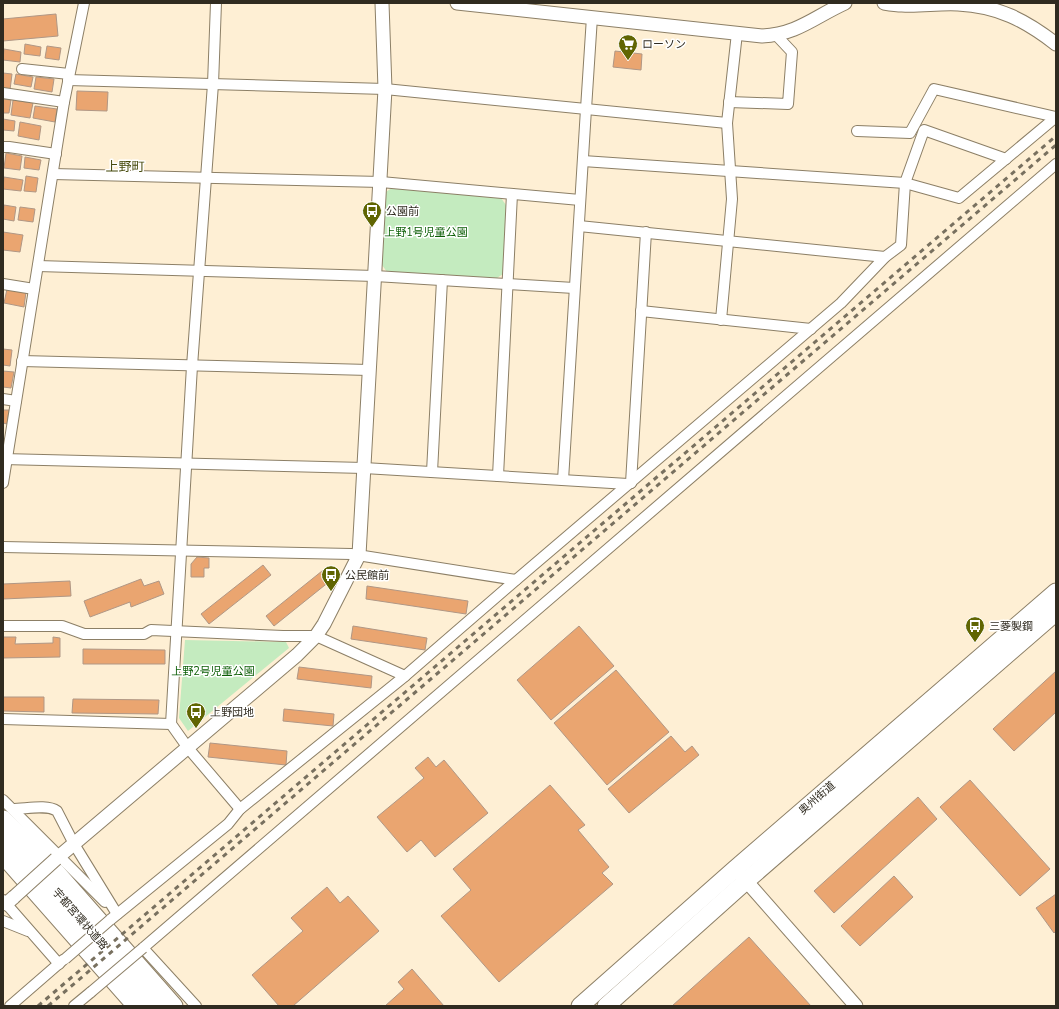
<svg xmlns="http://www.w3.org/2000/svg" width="1059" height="1009" font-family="'Nunito Sans','Noto Sans JP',sans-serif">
<rect width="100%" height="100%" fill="#feefd4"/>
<!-- green -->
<g fill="#c4ebbf">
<path d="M393,187L501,198L506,205L503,274L497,278L387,272L382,265L386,192Z"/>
<path d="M185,640L286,642L289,648L188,731L179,718Z"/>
</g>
<!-- building -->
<g fill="#eaa570" stroke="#b09785">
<path d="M56,14L58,36L3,41V19Z"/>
<path d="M25,44L41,47L40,56L24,54Z"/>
<path d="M47,46L61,48L59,60L45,58Z"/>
<path d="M4,49L21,52L20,62L3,60Z"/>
<path d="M615,51L642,54L641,70L613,67Z"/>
<path d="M3,73L12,74L10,90L3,89Z"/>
<path d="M16,74L33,77L31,87L14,84Z"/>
<path d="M36,77L54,79L52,92L34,89Z"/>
<path d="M77,91L108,92L107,111L76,110Z"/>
<path d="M3,99L11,100L9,113H3Z"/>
<path d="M13,100L33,103L30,118L11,115Z"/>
<path d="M35,106L57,109L55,122L33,118Z"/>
<path d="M3,119L15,121L14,131L3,130Z"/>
<path d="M20,122L41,126L39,140L18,136Z"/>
<path d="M6,153L22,156L20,170L4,168Z"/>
<path d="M25,157L41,160L39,170L24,168Z"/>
<path d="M26,176L38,178L36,192L24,191Z"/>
<path d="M4,177L23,180L21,191L3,189Z"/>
<path d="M4,205L16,207L14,221L3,219Z"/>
<path d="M20,207L35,209L33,222L18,220Z"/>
<path d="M3,232L23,235L20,252L3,250Z"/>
<path d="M7,289L26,292L24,307L4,303Z"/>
<path d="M3,349L12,350L10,366L3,365Z"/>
<path d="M3,371L14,372L11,388L3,387Z"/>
<path d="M3,410H9L7,424L3,423Z"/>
<path d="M197,557L209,558V568H204V577H191V564Z"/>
<path d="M263,565L271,575L209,624L201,614Z"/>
<path d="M327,567L335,577L274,626L266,616Z"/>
<path d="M141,579L144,586L159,581L164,594L131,607L130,602L90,617L84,601Z"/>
<path d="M70,581L71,596L3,599V584Z"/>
<path d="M367,586L468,601L466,614L366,599Z"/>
<path d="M353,626L427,638L425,650L351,639Z"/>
<path d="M579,626L614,666L551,720L517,680Z"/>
<path d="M3,637H16L15,644L53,643V637L60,638V657L3,658Z"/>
<path d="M83,649L165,650V664H83Z"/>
<path d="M299,667L372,676L371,688L297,679Z"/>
<path d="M616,670L669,732L607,785L554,723Z"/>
<path d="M1056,671V712L1014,751L993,729Z"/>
<path d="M3,697H44V712L3,711Z"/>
<path d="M73,699L159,700L158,714L72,713Z"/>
<path d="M284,709L334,714L333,726L283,721Z"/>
<path d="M671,736L685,752L692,746L699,755L629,813L608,789Z"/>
<path d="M210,743L287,751L286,765L208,757Z"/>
<path d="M428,757L436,767L444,760L488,813L435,857L421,840L407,852L377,817L424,778L415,768Z"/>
<path d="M970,780L1050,869L1020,896L940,807Z"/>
<path d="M550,785L585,825L578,830L609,867L602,873L613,884L499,982L441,916L471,890L453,869Z"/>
<path d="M918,797L937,819L834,913L814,891Z"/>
<path d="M894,876L913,897L860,946L841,926Z"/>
<path d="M327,887L340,903L348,896L379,931L293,1006H279L252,975L303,931L291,918Z"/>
<path d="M1056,894V931L1054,933L1036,908Z"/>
<path d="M749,937L811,1006H672Z"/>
<path d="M412,969L444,1006H385L404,989L398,982Z"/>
</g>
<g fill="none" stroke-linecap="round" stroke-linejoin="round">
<defs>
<g id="minor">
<path d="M216,3L213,84L192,366L171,724L188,748L240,809"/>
<path d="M22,69L69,74"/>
<path d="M68,80L385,89L727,123"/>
<path d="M3,93L64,102"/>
<path d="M729,102L788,104L792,52L776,35"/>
<path d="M857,131L910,133L934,89L1056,117"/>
<path d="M3,147H9L56,154"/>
<path d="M583,161L905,183L959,198L1056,117"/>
<path d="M53,174L381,182L580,200"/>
<path d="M579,226L885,257"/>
<path d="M38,266L375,276L574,288"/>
<path d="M3,284L34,289"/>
<path d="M641,311L811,329"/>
<path d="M721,320L732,199L727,123L737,33"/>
<path d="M22,361L369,370"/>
<path d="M3,399L16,401"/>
<path d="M3,459L364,468L628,484L631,483"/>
<path d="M432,472L442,280"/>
<path d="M498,476L512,194"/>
<path d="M563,480L586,109L592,17"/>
<path d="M3,483L64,102L84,3"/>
<path d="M631,483L646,232"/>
<path d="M3,547L351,554L516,580"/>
<path d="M3,626H62L84,634H144L151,630L283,636H316L405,676"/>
<path d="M3,719L171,724"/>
<path d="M3,800L105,902"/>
<path d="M12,809C26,809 47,804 57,811L74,844L117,914"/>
<path d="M3,900L59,964"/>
<path d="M110,920L228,824L240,809L405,676L516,580L841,303L885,257L901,245L905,183L924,130L1006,159"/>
<path d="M3,921L28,931"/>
<path d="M10,1006L63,960"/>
<path d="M74,1006L91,992"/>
<path d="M196,1006L143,948L1056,164"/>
</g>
<g id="tertiary">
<path d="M457,3L762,36C798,34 814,17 845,3"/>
<path d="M884,3C890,4 896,5 902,5C921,6 939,3 958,4C998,6 1025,20 1056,44"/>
<path d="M56,859L297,655L316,636L324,624L359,555L385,89L382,3"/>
<path d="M741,875L856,1006"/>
<path d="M6,904L14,897"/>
</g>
<g id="trunk">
<path d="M3,819L44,858L174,1006"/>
<path d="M3,833L156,1006"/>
<path d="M3,855L136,1006"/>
<path d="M580,1006L735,869L1056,592"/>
<path d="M606,1006L746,881L1056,612"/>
</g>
</defs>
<!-- minor casing -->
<use href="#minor" stroke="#8c7f66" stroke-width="12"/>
<!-- tertiary casing -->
<use href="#tertiary" stroke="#8c7f66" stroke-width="15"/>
<!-- trunk casing -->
<use href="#trunk" stroke="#8c7f66" stroke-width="19"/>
<!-- minor -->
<use href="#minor" stroke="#fff" stroke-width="10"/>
<!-- tertiary -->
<use href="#tertiary" stroke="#fff" stroke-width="13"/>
<!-- trunk -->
<use href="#trunk" stroke="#fff" stroke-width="17"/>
<!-- rail -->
<g stroke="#78705f" stroke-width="3" stroke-dasharray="5 5" stroke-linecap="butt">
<path d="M38,1006L1056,136"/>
<path d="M48,1006L1056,145"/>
</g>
<defs>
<g id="minor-bridge">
<path d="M65,959L110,920"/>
<path d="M91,992L143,948"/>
</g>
<path id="tertiary-bridge" d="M14,897L56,859"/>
</defs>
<!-- minor-bridge casing -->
<use href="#minor-bridge" stroke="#8c7f66" stroke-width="12" stroke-linecap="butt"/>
<!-- tertiary-bridge casing -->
<use href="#tertiary-bridge" stroke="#8c7f66" stroke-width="15" stroke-linecap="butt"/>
<!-- minor-bridge -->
<use href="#minor-bridge" stroke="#fff" stroke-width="10"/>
<!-- tertiary-bridge -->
<use href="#tertiary-bridge" stroke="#fff" stroke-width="13"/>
</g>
<!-- icons -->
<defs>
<symbol id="supermarket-pin" viewBox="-11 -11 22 30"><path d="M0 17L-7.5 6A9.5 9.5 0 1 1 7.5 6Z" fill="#606502" stroke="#fff"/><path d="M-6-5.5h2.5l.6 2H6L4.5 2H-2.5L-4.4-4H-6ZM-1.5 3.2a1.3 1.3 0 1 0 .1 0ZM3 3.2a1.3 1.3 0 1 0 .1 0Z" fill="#fff"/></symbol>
<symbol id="bus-pin" viewBox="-11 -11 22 30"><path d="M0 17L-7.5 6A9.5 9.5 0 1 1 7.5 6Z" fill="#606502" stroke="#fff"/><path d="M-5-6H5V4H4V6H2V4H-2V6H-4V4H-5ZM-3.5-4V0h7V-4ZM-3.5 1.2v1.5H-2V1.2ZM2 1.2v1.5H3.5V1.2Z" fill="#fff"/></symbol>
</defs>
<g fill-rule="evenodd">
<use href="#supermarket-pin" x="617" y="33" width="22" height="30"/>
<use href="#bus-pin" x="361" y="200" width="22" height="30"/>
<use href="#bus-pin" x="320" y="564" width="22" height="30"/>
<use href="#bus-pin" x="964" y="615" width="22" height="30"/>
<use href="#bus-pin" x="185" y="701" width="22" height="30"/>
</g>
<g text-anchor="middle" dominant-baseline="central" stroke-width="3" stroke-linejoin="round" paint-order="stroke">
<!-- poi labels -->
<g font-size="11" fill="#302b20" stroke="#fff" text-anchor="start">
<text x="642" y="44">ローソン</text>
<text x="386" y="211">公園前</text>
<text x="345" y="575">公民館前</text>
<text x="989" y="626">三菱製鋼</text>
<text x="210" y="712">上野団地</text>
</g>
<!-- park labels -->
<g font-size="11" fill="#0a5d04" stroke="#fff">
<text x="426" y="232">上野1号児童公園</text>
<text x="213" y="671">上野2号児童公園</text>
</g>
<!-- street labels -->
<g font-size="11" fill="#302b20" stroke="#fff">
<text transform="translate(817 798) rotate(-41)">奥州街道</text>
<text transform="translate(80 919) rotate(49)">宇都宮環状道路</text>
</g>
<!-- quarter labels -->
<g font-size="13" fill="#474b0e" stroke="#fff">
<text x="125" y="167">上野町</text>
</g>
</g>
<!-- border -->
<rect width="1059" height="1009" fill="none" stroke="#302b20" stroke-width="8"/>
</svg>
